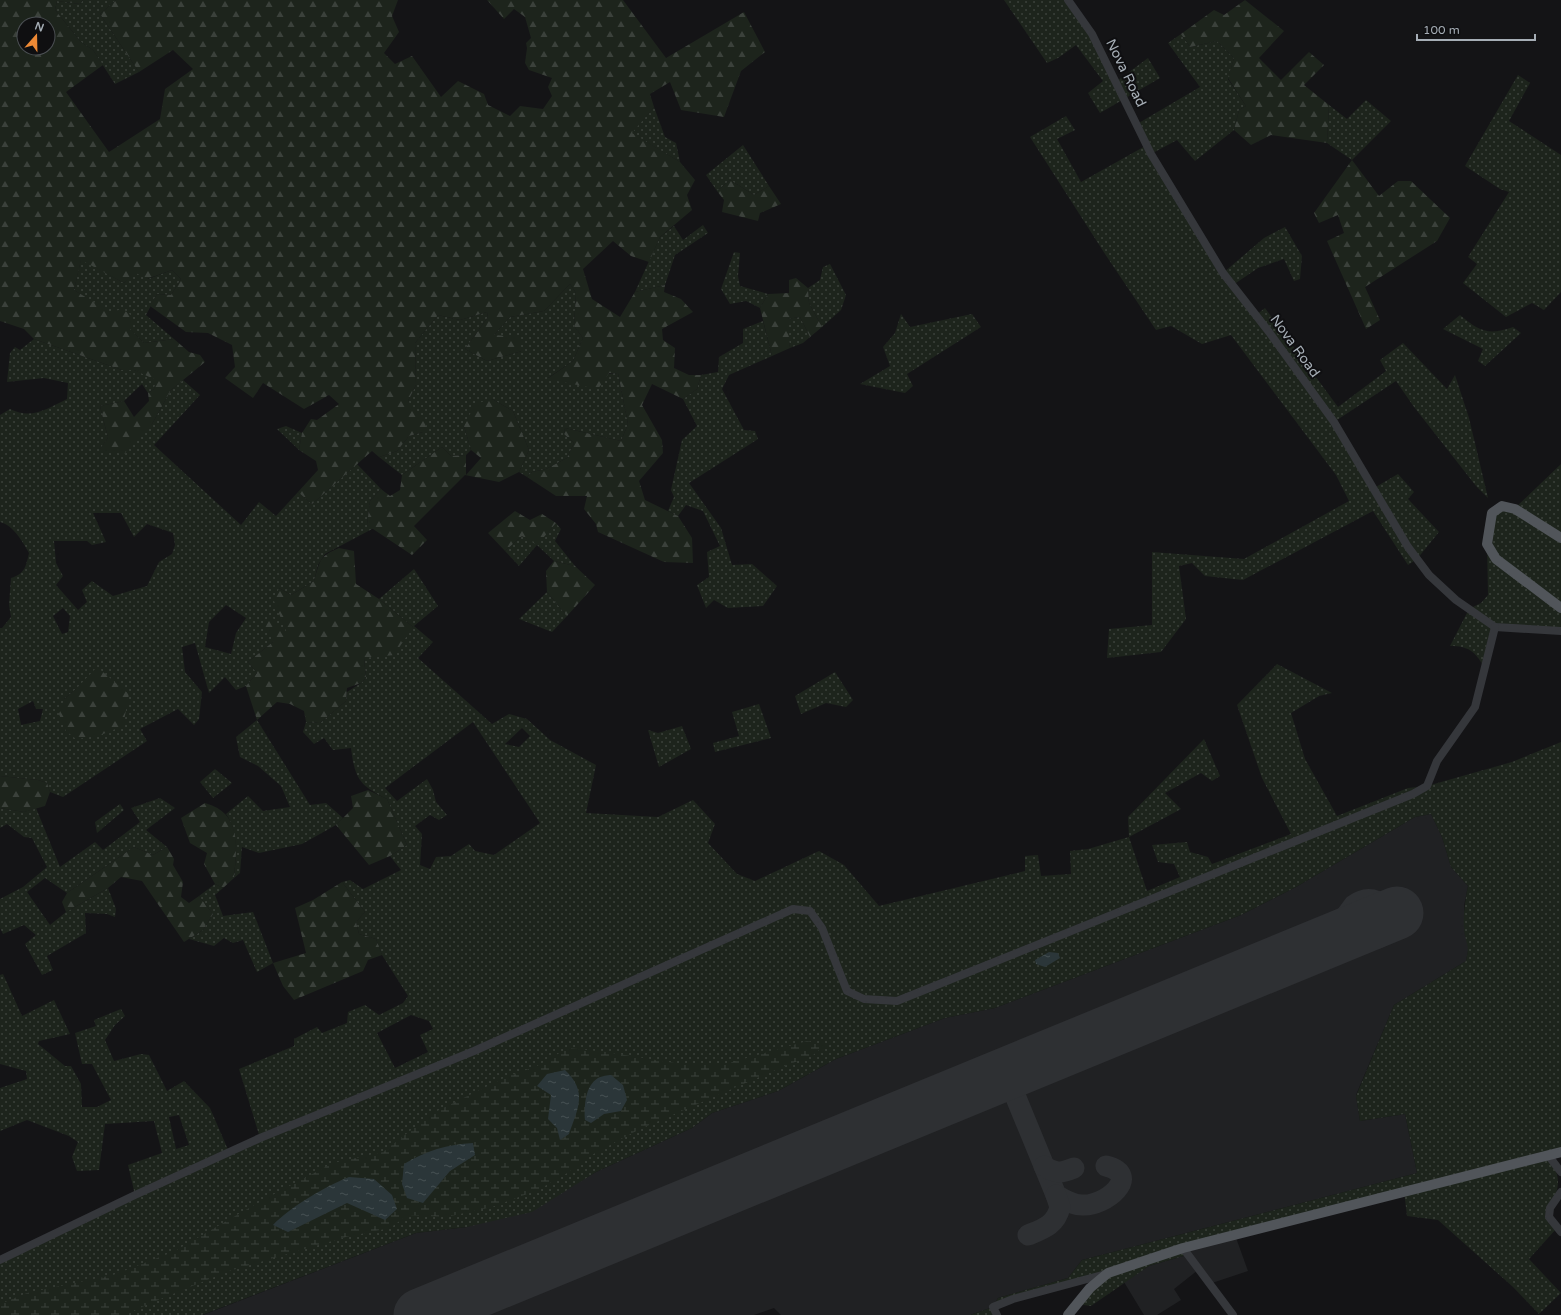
<svg xmlns="http://www.w3.org/2000/svg" width="1561" height="1315" font-family="'Varela Round',sans-serif">
<defs>
<pattern id="grass-dots" width="8" height="8" patternUnits="userSpaceOnUse"><rect width="8" height="8" fill="#1d241c"/><path d="M2 2h.1M6 6h.1" fill="none" stroke="#3b413b" stroke-width="1.8" stroke-linecap="round"/></pattern>
<pattern id="forest-firs" width="22" height="20" patternUnits="userSpaceOnUse"><rect width="22" height="20" fill="#1d241c"/><path d="M5 1l3.5 6h-7zM16 11l3.5 6h-7z" fill="#3b413b"/></pattern>
<pattern id="wetland-marsh" width="20" height="14" patternUnits="userSpaceOnUse"><rect width="20" height="14" fill="#1d241c"/><path d="M1 5h8M5 5V1M11 12h8M15 12V8" fill="none" stroke="#3b413b"/></pattern>
<pattern id="water-ripples" width="26" height="14" patternUnits="userSpaceOnUse"><rect width="26" height="14" fill="#2b3639"/><path d="M2 4q2-2 4 0t4 0M15 11q2-2 4 0t4 0" fill="none" stroke="#475153"/></pattern>
</defs>
<rect width="100%" height="100%" fill="#141416"/>
<!-- built -->
<g fill="#202123">
<path d="M1431,814L1442,837L1451,867L1468,886L1464,906L1465,936L1469,946L1466,961L1394,1005L1356,1095L1360,1121L1405,1114L1417,1173L1082,1260L1068,1278L998,1298L993,1307L970,1315H781L774,1308L754,1315H203L416,1233L467,1227L570,1187L596,1172L692,1128L712,1113L778,1091L836,1059L945,1018L995,1008L1241,915L1296,887L1415,817Z"/>
<path d="M1235,1235L1248,1271L1209,1284L1198,1270L1174,1289L1181,1300L1157,1315H1144L1124,1282L1149,1266L1187,1255L1183,1248Z"/>
</g>
<!-- grass -->
<g fill="url(#grass-dots)" fill-rule="evenodd">
<path d="M83,0H116L100,14L139,72L115,84L93,50L81,42L55,10L57,1L80,4Z"/>
<path d="M1004,0H1068L1117,81L1148,58L1160,78L1100,113L1088,93L1103,81L1076,45L1058,58L1047,63Z"/>
<path d="M1181,34L1190,47L1217,41L1234,58L1228,79L1246,106L1239,110L1234,130L1195,161L1177,140L1151,154L1223,273L1264,238L1285,227L1302,256L1300,279L1294,281L1284,259L1258,268L1233,285L1256,315L1265,308L1338,407L1386,371L1380,360L1403,343L1447,389L1455,375L1469,418L1488,498L1476,486L1414,407L1396,381L1334,422L1374,488L1398,474L1414,492L1408,499L1439,532L1417,559L1408,565L1373,511L1243,580L1205,576L1192,563L1179,566L1186,619L1161,652L1107,658L1109,629L1152,625V552L1244,559L1349,501L1336,475L1231,335L1202,344L1171,326L1156,330L1105,254L1030,137L1066,116L1075,130L1057,139L1081,182L1147,145L1137,124L1200,87L1168,43Z"/>
<path d="M1518,75L1530,83L1509,121L1561,155V292L1544,310L1532,303L1506,317L1463,283L1477,264L1468,257L1509,192L1500,189L1465,166Z"/>
<path d="M1366,100L1391,121L1352,160L1327,143L1329,105L1347,119Z"/>
<path d="M654,107L665,137L676,143L680,162L631,133Z"/>
<path d="M743,145L769,186L754,195L730,180L717,191L706,175Z"/>
<path d="M703,225L708,233L675,255L665,285L635,292L660,237L674,226L683,240Z"/>
<path d="M734,252L740,253L738,276L740,286L768,294L760,308L746,301L730,304L721,289Z"/>
<path d="M81,259L124,283L134,271L148,279L172,270L181,279L171,295L157,294L146,315L174,339L144,343C123,321 99,306 74,290Z"/>
<path d="M830,264L846,295L841,310L822,327L809,303L808,288L820,280L823,267Z"/>
<path d="M570,284L576,293L574,326L583,338L573,361L548,378L618,373L628,424L621,441L565,428L564,434L574,443L567,458L546,469L532,472L527,477L519,472L529,450L513,411L492,399L464,426L471,450L466,455L451,456L442,447L402,475L379,457L397,451L409,436L423,432L408,401L416,385L415,343L438,315L460,320L487,312L488,317L465,349L487,361L522,351L494,335L510,317L544,311Z"/>
<path d="M901,314L910,327L972,314L981,327L907,374L913,386L905,393L860,384L890,366L883,347L895,333Z"/>
<path d="M1460,315C1479,331 1488,336 1513,327L1521,333L1485,366L1478,361L1483,349L1443,329Z"/>
<path d="M800,317L810,337L803,343L790,348L786,319Z"/>
<path d="M763,321L772,356L729,375L722,389L744,430L755,431L758,439L689,483L721,528L732,565L752,564L777,586L763,606L728,608L714,600L706,608L697,585L709,577L707,552L720,546L703,511L686,505L678,516L668,511L674,497L671,490L682,440L697,426L683,399L697,389L701,375L718,372L719,357L743,343V329Z"/>
<path d="M34,339L122,370H134L157,379L154,389L148,393L142,384L124,401L100,406L108,438L100,449L152,424L171,390L183,380L200,395L154,445L241,525L259,502L276,516L298,492L312,504L357,464L381,489L370,501L367,525L374,528L325,554L318,565L314,581L291,595L279,588L290,640L272,618L274,641L248,662L257,673L246,686L236,690L225,677L209,693L195,643L182,647L185,672L202,692L199,719L194,725L178,709L140,729L147,741L63,797L50,792L47,783L38,780L0,776V628H2L11,617L9,605L11,578C25,574 26,566 29,553C23,542 13,525 0,522V415L10,409C32,420 46,409 67,399L68,383L44,378L7,382L10,353L15,347L20,350ZM93,513H121L134,537L147,524L173,533L175,545L172,554L159,562L147,586L113,596L92,581L82,590L87,602L78,610L56,585L63,576L56,563L54,541H87L92,545L106,542ZM226,605L246,618L236,633L231,654L205,647L209,622ZM63,608L70,616L68,632L62,634L53,616ZM76,689L66,731L64,699ZM33,701L36,709H43L40,721L21,725L18,709Z"/>
<path d="M286,426L302,433L299,450L277,429Z"/>
<path d="M1561,464V631L1495,627L1484,667C1475,651 1468,646 1450,646L1469,609L1481,603L1488,595L1487,544L1492,513L1515,508Z"/>
<path d="M556,523L561,529L555,541L575,566L554,561L537,545L519,566L505,551L522,536L537,544Z"/>
<path d="M414,569L438,606L414,626L433,642L418,658L492,724L509,714L527,719L550,740L596,765L586,813L658,817L693,800L715,824L708,843L737,874L755,881L819,851L844,865L879,906L1025,871V856L1038,855L1041,876L1071,874L1070,851L1088,849L1129,837L1128,817L1204,739L1220,776L1212,781L1201,773L1165,793L1181,809L1129,837L1147,891L1180,877L1174,864L1158,862L1152,845L1187,842L1190,852L1208,857L1212,864L1291,834L1262,778L1237,705L1277,664L1332,693L1319,696L1291,713L1305,759L1337,816L1408,788L1427,786L1512,762L1561,742V1152L1548,1155C1561,1178 1561,1184 1550,1208L1557,1228L1529,1259L1561,1293L1539,1314L1513,1287L1438,1220L1407,1216L1404,1191L1183,1248L1187,1255L1149,1266L1091,1306L1076,1304L1107,1274L993,1307L997,1315H970L993,1307L998,1298L1068,1278L1082,1260L1417,1173L1405,1114L1360,1121L1356,1096L1394,1005L1466,961C1469,946 1468,949 1465,936C1462,921 1465,901 1468,886L1451,867L1442,837L1431,814L1415,817L1296,887L1241,915L995,1008L945,1018L836,1059L778,1091L712,1113L692,1128L596,1172L532,1212L467,1227L416,1233L202,1315H0V1260L135,1195L128,1165L162,1153L154,1121L105,1124L99,1170L77,1171L72,1157L78,1142L69,1136L27,1120L0,1131V1088L27,1079L26,1071L0,1064V975L3,974L22,1016L54,1000L70,1034L39,1041L38,1044L65,1066H71L81,1084L82,1107H97L111,1100L92,1064H82L75,1033L96,1026L94,1020L121,1009L125,1016L115,1025L105,1040L114,1061L141,1054L149,1055L167,1091L184,1081L210,1108L229,1152L260,1138L239,1069L294,1046V1039L317,1027L322,1033L347,1023L348,1012L365,1005L379,1015L403,1003L408,996L382,955L376,939L359,934L356,922L365,912L342,882L350,880L363,889L401,870L390,856L407,845L387,799C359,785 355,779 351,748L333,750L324,738L314,744L303,732L306,722L320,723L346,701L347,692L361,683L366,678L364,658L413,627L379,599ZM473,722L540,823L494,855L475,851L469,844L451,856L436,857L430,869L420,865L422,834L415,826L430,815L439,820L447,815L436,802L433,790L427,779L397,801L385,788ZM522,728L530,736L519,747L505,744ZM411,1015L429,1021L433,1029L420,1035L428,1052L395,1068L377,1033ZM179,1115L189,1145L176,1149L169,1117Z"/>
<path d="M547,592L567,616L552,632L519,619Z"/>
<path d="M835,672L853,700L846,707L826,703L801,714L795,696Z"/>
<path d="M759,704L771,738L715,752L713,743L739,736L732,712Z"/>
<path d="M257,720L310,805L326,803L343,818L336,825L302,844L259,853L242,847L240,873L234,878C236,856 239,832 226,814L248,796L263,811L290,807L281,786L258,766L240,757L236,737Z"/>
<path d="M682,726L691,749L659,767L648,730L658,733Z"/>
<path d="M215,769L232,783L213,798L200,782Z"/>
<path d="M160,798L175,808L146,830L167,847L153,855L134,847L67,893L45,878L27,892L50,925L66,912L108,888L116,909L115,917L107,914L85,913L86,933L47,956L53,970L42,975L25,944L36,935L24,925L3,934L0,928V899L23,887L47,867L32,838L24,837L7,824L0,828V808L24,812L36,808L60,867L95,842L103,850L140,822L131,808Z"/>
<path d="M120,804L124,810L97,833L95,822Z"/>
<path d="M215,884L223,888L215,895L223,916L253,912L273,963L257,972L243,940L233,943L224,938L214,946L189,939L203,930L213,914L199,896Z"/>
</g>
<!-- forest -->
<g fill="url(#forest-firs)" fill-rule="evenodd">
<path d="M0,0H83L80,4L57,1L55,10L81,42L93,50L103,65L66,92L109,152L160,119L165,89L193,69L173,50L139,72L100,14L116,0H398L392,16L399,32L384,53L395,64L412,56L441,97L458,81L484,94L488,105L510,116L520,106L543,109L552,96L548,87L552,78L529,70L525,63L527,48L526,43L531,38L525,17L514,9L504,19L487,0H623L666,58L744,12L765,52L741,71L724,117L681,110L670,82L650,94L654,107L632,133L680,162L695,180L687,195L692,210L660,237L649,262L631,256L613,241L583,269L592,299L620,317L635,292L665,285L664,292L681,299L693,312L662,329L663,340L675,348L674,368L689,375H701L697,389L683,399L652,384L642,405L662,440L663,453L639,481L645,500L678,516L692,538L693,563L664,562L598,532L596,524L584,509L587,496H556L527,477L532,472L546,469L567,458L574,443L564,434L565,428L621,441L628,424L618,373H609L598,389L547,379L573,361L583,338L574,326L576,293L570,284L544,311L510,317L494,335L518,337L522,351L487,361L465,349L488,317L487,312L460,320L438,315L415,343L416,385L408,401L427,424L423,432L409,436L397,451L379,457L372,451L312,504L298,492L318,470L316,461L299,450L302,433L311,419L317,420L339,404L329,395L304,409L263,383L253,398L225,378L235,367L232,345L208,333L186,332L150,306L157,294L171,295L181,279L172,270L147,279L134,272L124,283L81,260L74,290L110,312L123,309L133,317L130,329L144,343L174,339L189,352L200,355L205,362L171,390L152,424L124,454L99,450L108,438L100,406L124,401L134,417L149,401L148,393L154,389L156,380L134,370H122L34,339L24,329L0,321ZM24,24H48V48H24Z"/>
<path d="M1245,0L1284,31L1259,58L1281,80L1309,52L1324,65L1304,85L1329,105L1327,143L1271,135L1251,145L1234,130L1239,110L1246,106L1228,78L1234,58L1217,41L1190,47L1181,34L1214,10L1224,15Z"/>
<path d="M1352,160L1379,196L1398,181H1411L1450,218L1437,241L1365,287L1380,320L1366,329L1327,241L1344,233L1338,215L1319,223L1314,213Z"/>
<path d="M730,180L754,195L769,186L781,204L760,213L758,221L722,212L724,200L717,191Z"/>
<path d="M796,278L808,288L809,303L822,327L810,337L800,317L787,319L790,348L772,356L760,308L768,294L789,293V280Z"/>
<path d="M492,399L513,411L529,450L519,472L499,482L465,475L414,526L427,540L412,555L367,525L370,501L381,489L390,496L400,490L402,475L442,447L451,456L466,455V475L481,458L471,450L464,426L475,404Z"/>
<path d="M515,511L530,520L542,514L556,523L537,545L522,536L505,551L488,533Z"/>
<path d="M339,548L354,551L356,584L379,599L413,627L394,655L364,658L366,678L361,683L347,688L346,701L320,723L306,722L304,711L290,704L277,702L257,720L246,686L257,673L248,662L274,641L264,626L272,617L289,638L274,601L279,588L291,595L314,581C320,561 319,556 339,548Z"/>
<path d="M554,561L575,566L595,585L567,616L547,592L546,571Z"/>
<path d="M97,667L129,694L123,726L98,736L76,739L66,731L59,714L64,699L76,689Z"/>
<path d="M0,776L38,780L47,783L50,792L45,806L24,812L0,808Z"/>
<path d="M368,790L387,799L407,845L390,856L369,865L336,825L353,808L351,796Z"/>
<path d="M205,803C242,813 237,847 234,878L223,888L215,884L204,864L207,853L190,843L181,818Z"/>
<path d="M134,847L153,855L167,847L174,859L173,865L183,882L181,897L189,903L199,896L213,914L203,930L184,942L142,881L121,877L108,888L66,912L62,902L67,893Z"/>
<path d="M342,882L365,912L356,922L359,934L376,939L382,955L368,960L363,971L294,1000L283,986L273,963L306,953L295,908L313,900Z"/>
</g>
<!-- wetland -->
<path fill="url(#wetland-marsh)" fill-rule="evenodd" d="M807,1041L825,1045L812,1056L787,1065L638,1130L588,1157L569,1172L538,1190L492,1207L446,1217L408,1215L390,1228L346,1237L229,1271L146,1305L126,1315H0V1304L27,1293L113,1275L173,1252L261,1201L333,1163L383,1152L433,1113L506,1077L537,1066L568,1048L606,1052L687,1065L729,1063ZM454,1144L475,1155L450,1171L423,1203L415,1157ZM330,1185L385,1220L347,1203L288,1232L307,1201Z"/>
<!-- water -->
<g fill="url(#water-ripples)">
<path d="M1049,952L1058,953L1060,958L1045,967L1036,964L1035,960Z"/>
<path d="M565,1070C588,1092 578,1108 569,1134L560,1140L557,1128L548,1119L551,1095L537,1086L547,1074Z"/>
<path d="M611,1075L623,1085L627,1100L621,1111L604,1114L591,1123L585,1120C584,1106 585,1086 598,1078C602,1076 608,1075 611,1075Z"/>
<path d="M473,1143L475,1155L450,1171L423,1203L407,1198L402,1184L404,1164C425,1151 448,1144 473,1143Z"/>
<path d="M349,1177L374,1179L392,1195L397,1209L385,1220L347,1203L288,1232L273,1225C290,1207 326,1186 349,1177Z"/>
</g>
<g fill="none" stroke-linecap="round" stroke-linejoin="round">
<!-- taxiway -->
<g stroke="#2e3033" stroke-width="21">
<path d="M1326,943L1354,905C1365,897 1375,898 1386,907C1392,923 1388,941 1367,939C1358,939 1351,936 1342,936"/>
<path d="M979,1085C992,1081 1001,1077 1012,1088L1056,1195C1064,1200 1073,1205 1082,1205C1105,1207 1143,1175 1106,1166"/>
<path d="M1012,1088L1015,1076L1024,1067"/>
<path d="M1044,1166C1055,1174 1062,1173 1074,1168"/>
<path d="M1028,1235C1043,1229 1056,1225 1060,1207L1056,1195"/>
</g>
<!-- runway -->
<path stroke="#2e3033" stroke-width="53" d="M420,1315L1397,913"/>
<!-- minor -->
<g stroke="#35373b" stroke-width="8">
<path d="M1068,0L1092,34L1151,154L1223,273L1269,332L1334,422L1408,547L1429,575L1456,600L1495,627L1561,631"/>
<path d="M1548,1155L1561,1172"/>
<path d="M1561,1192L1550,1208L1549,1217L1561,1232"/>
<path d="M1183,1248L1233,1315"/>
<path d="M0,1260L135,1195L260,1138L474,1051L793,909L810,911L822,928L847,991L864,999L897,1001L1413,794L1427,786L1437,761L1475,707L1495,627"/>
<path d="M997,1315L993,1307L1013,1299L1106,1274"/>
</g>
<!-- major -->
<g stroke="#51555a" stroke-width="10">
<path d="M1561,538L1515,509L1502,506L1492,513L1487,544L1496,559L1561,608"/>
<path d="M1068,1315L1090,1288L1108,1273L1183,1248L1561,1152"/>
</g>
</g>
<g text-anchor="middle" dominant-baseline="central" stroke-width="4" stroke-linejoin="round" paint-order="stroke">
<!-- street labels -->
<g font-size="14" fill="#a6aeb6" stroke="#0f0f11">
<text transform="translate(1126 73) rotate(64)">Nova Road</text>
<text transform="translate(1295 346) rotate(54)">Nova Road</text>
</g>
</g>
<!-- north arrow -->
<g transform="translate(36 36) rotate(20)"><circle r="19" fill="#0f0f11" stroke="#4b4f53"/>
<path d="M0-3L7 15L0 10L-7 15Z" fill="#ed8935"/>
<text y="-6" font-size="11" font-weight="bold" text-anchor="middle" fill="#a6aeb6">N</text>
</g>
<!-- scale -->
<path d="M1417 34v6h118v-6" fill="none" stroke="#a6aeb6" stroke-width="2"/>
<text x="1423" y="34" font-size="12" fill="#a6aeb6" stroke="#0f0f11" stroke-width="3" paint-order="stroke">100 m</text>
</svg>
